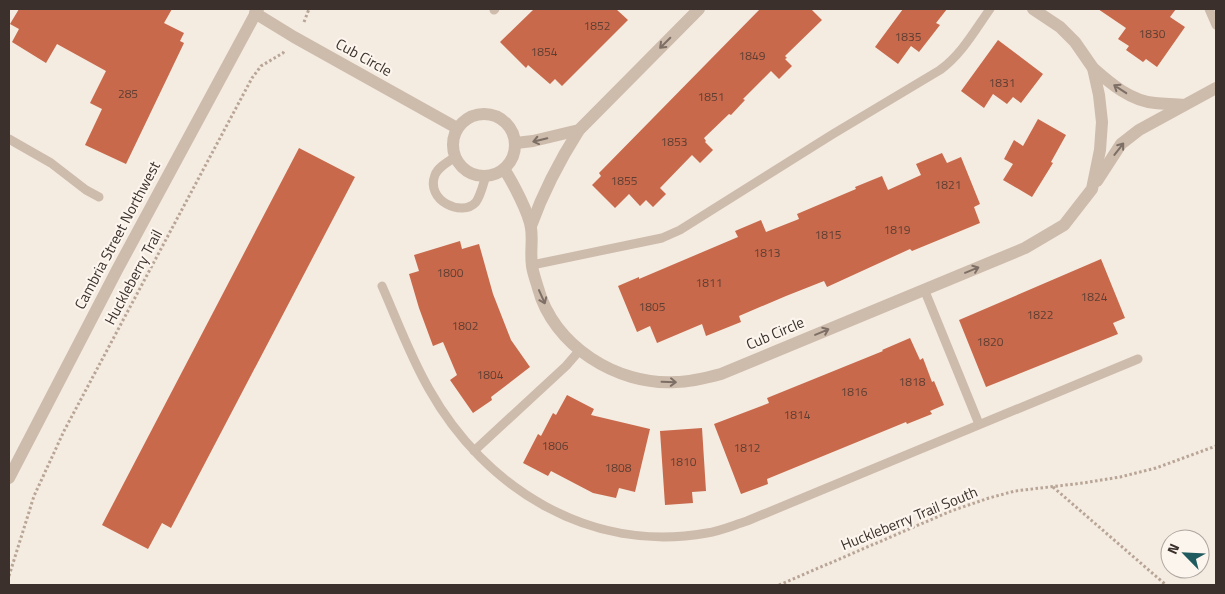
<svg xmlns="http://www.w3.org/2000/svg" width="1225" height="594" font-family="'Titillium Web',sans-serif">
<rect width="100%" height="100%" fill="#f4ebe1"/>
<!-- building -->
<g fill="#c8694b">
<path d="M19,9H172L164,23L184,33L180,41L184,43L126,164L85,145L102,109L90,103L106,71L57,44L46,63L12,42L19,29L10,24Z"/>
<path d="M534,9H616L628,20L562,86L555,79L550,84L528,65L526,68L500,42Z"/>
<path d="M760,9H811L822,20L785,56L787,58L785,59L792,66L779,79L771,71L743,99L745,100L731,115L729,114L704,138L706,141L705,142L713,150L700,163L692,155L660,188L666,194L653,207L646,200L640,206L629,194L615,208L592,185L601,176L599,173Z"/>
<path d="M903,9H947L936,23L940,25L919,52L911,46L898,64L875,47Z"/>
<path d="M1098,9H1176L1170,17L1185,27L1157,67L1146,59L1143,62L1126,50L1129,46L1118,39L1126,28Z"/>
<path d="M998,40L1043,74L1021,103L1013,97L1007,104L993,94L984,108L961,91Z"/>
<path d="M1038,119L1066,135L1051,162L1053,163L1032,197L1003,180L1013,164L1004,159L1014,140L1023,146Z"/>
<path d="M299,148L355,177L171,528L162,523L148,549L102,525Z"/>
<path d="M942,153L947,163L961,157L980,204L974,207L980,223L912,251L910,249L827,287L824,281L786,296L739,316L741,322L706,336L702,324L657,343L650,326L637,332L618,286L639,277V279L738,237L735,231L761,220L766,232L799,219L797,214L856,189L855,187L882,176L888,190L921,175L916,164Z"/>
<path d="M460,241L462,249L479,244L493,294L511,340L530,367L491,397L492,400L473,413L450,380L457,375L443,342L433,346L419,308L409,274L419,271L414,255Z"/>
<path d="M1101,259L1125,318L1113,323L1118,334L986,387L959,320Z"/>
<path d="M910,338L920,360L923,358L932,382L934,381L944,405L930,411L932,414L907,424L906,422L767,479L768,484L741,494L714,424L769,403L767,398L883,351L882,350Z"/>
<path d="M567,395L594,409L591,415L650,429L635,492L619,488L616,498L593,493L551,471L548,476L523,463L538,434L541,436L553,413L556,415Z"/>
<path d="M702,428L706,491L692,492L693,503L665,505L660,431Z"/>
</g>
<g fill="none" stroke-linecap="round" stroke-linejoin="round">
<!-- path -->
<g stroke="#b9a596" stroke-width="3" stroke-dasharray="2.5 2.5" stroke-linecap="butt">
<path d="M304,22L309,9"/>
<path d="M1053,487L1166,585"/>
<path d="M9,576L34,496L64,431L252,78L261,66L283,53L285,50"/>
<path d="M779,585L951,511L989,498L1015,491L1083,483L1120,477L1156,468L1216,446"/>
</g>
<!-- service -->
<g stroke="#cdbbac" stroke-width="9">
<path d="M1209,9L1216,25"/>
<path d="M494,10L495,9"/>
<path d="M9,139L51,163L86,190L99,197"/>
<path d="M455,157C448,162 438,167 435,175C425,200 462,218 476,202C481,195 483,184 486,176"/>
<path d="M532,265L662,238L680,230L833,134L940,70C962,54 975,30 990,9"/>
<path d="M382,286C397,320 410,356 429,389C485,489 591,554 707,533C720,531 734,525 747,521L1138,359"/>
<path d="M924,289L979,424"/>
<path d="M474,451L566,366L579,351"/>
</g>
<!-- minor -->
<g stroke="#cdbbac" stroke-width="12">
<path d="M255,13L294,37L457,128"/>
<path d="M1093,68C1111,84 1131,101 1155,103C1165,104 1174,104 1184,105"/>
<circle cx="484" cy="145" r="31"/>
<path d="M516,143L533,141L579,130L699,9"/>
<path d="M504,169C512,181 529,213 531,228C533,240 530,253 532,266C533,273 536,281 538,288C553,345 617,386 676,382C691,382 706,378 721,374L1025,248L1064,225L1092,189L1100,150L1102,122L1099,95L1093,68L1075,42L1060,27L1033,9"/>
<path d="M1097,181L1121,144L1139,130L1216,88"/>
<path d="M531,226C544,190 558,163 579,130"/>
</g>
<!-- tertiary -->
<path stroke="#cdbbac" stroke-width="12" d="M9,478L117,270L258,9"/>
</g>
<!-- one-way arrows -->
<defs><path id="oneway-shaft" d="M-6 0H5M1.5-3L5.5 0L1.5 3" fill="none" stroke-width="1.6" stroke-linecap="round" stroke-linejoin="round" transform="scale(1.25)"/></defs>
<g stroke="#7d6f65">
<use href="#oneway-shaft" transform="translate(665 43) rotate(135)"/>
<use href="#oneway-shaft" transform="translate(1120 89) rotate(-147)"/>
<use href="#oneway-shaft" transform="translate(540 140) rotate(167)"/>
<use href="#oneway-shaft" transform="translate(1119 149) rotate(-52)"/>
<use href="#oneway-shaft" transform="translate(972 270) rotate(-22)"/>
<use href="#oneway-shaft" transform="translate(542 297) rotate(66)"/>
<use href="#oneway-shaft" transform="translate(822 332) rotate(-23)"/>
<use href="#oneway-shaft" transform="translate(669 382) rotate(2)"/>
</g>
<g text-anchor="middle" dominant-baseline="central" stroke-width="4.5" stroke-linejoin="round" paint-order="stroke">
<!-- number labels -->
<g font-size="12" fill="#5e3e33">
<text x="597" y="25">1852</text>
<text x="1152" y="33">1830</text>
<text x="908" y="36">1835</text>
<text x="544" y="51">1854</text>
<text x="752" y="55">1849</text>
<text x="1002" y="82">1831</text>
<text x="128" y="93">285</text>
<text x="711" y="96">1851</text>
<text x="674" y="141">1853</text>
<text x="624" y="180">1855</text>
<text x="948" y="184">1821</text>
<text x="897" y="229">1819</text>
<text x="828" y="234">1815</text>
<text x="767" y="252">1813</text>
<text x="450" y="272">1800</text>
<text x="709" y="282">1811</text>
<text x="1094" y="296">1824</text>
<text x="652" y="306">1805</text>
<text x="1040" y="314">1822</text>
<text x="465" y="325">1802</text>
<text x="990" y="341">1820</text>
<text x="490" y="374">1804</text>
<text x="912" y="381">1818</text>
<text x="854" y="391">1816</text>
<text x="797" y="414">1814</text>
<text x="555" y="445">1806</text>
<text x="747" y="447">1812</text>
<text x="683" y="461">1810</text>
<text x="618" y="467">1808</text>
</g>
<!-- street labels -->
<g font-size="15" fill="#3b302b" stroke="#fbf5ee">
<text transform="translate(364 57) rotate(29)">Cub Circle</text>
<text transform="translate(117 235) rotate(-62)">Cambria Street Northwest</text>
<text transform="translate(133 277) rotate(-62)">Huckleberry Trail</text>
<text transform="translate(775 333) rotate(-23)">Cub Circle</text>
<text transform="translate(909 518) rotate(-22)">Huckleberry Trail South</text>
</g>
</g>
<!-- border -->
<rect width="1225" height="594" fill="none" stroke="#3b302b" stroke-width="20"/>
<!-- north arrow -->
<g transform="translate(1185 554) rotate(294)"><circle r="24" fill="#fbf5ee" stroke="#aea6a0"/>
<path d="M0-4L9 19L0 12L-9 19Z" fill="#1f5a5e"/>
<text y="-8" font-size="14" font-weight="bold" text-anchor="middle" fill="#3b302b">N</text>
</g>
</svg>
